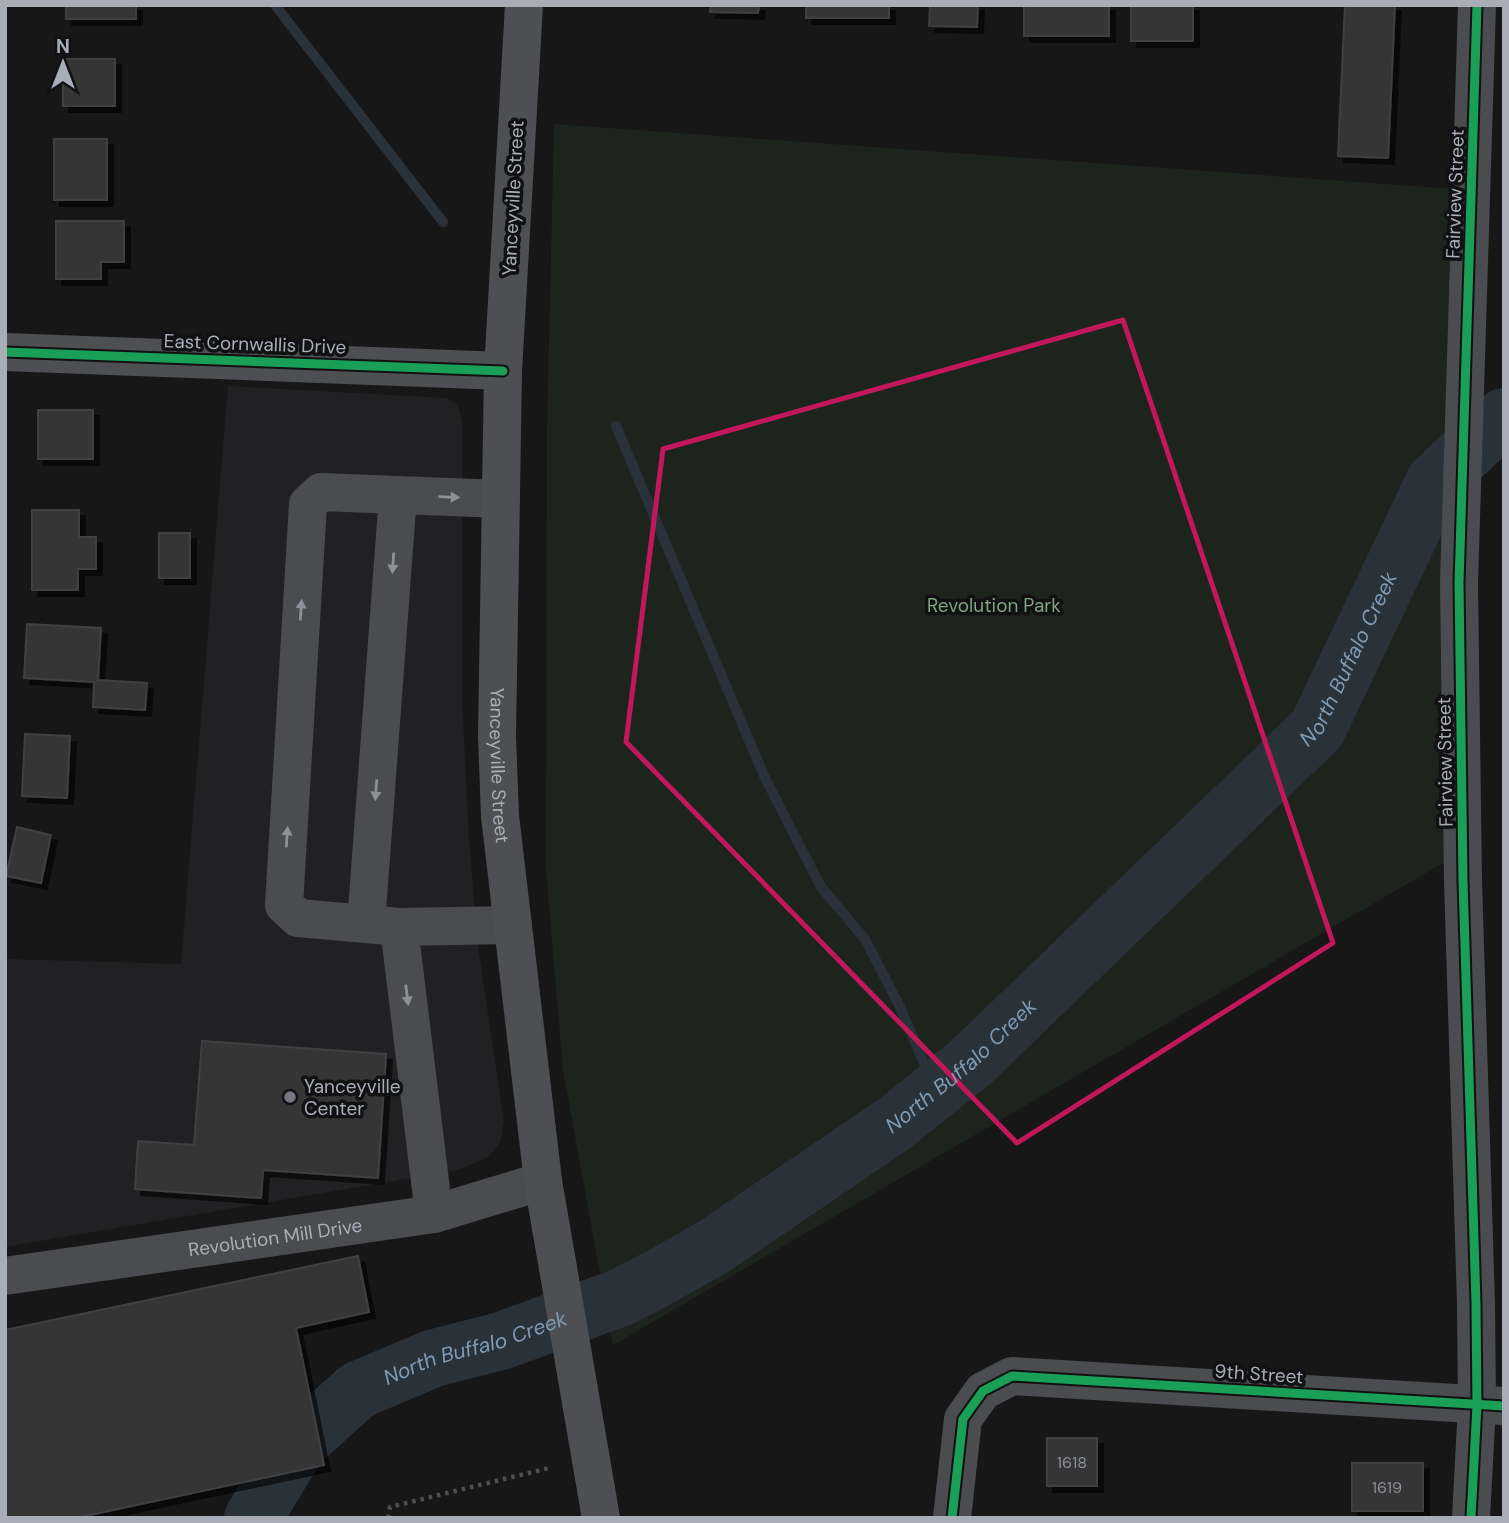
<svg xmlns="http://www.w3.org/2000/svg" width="1509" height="1523" font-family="'DM Sans',sans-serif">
<defs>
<filter id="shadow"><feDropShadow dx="6" dy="6" stdDeviation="0" flood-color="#0009"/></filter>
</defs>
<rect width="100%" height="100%" fill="#171717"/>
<!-- built -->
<path fill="#212123" d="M228,386L446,398L458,405L462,423V698L469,840L478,946L504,1122L500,1143L488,1157L458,1170L5,1247V959L181,964Z"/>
<!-- green -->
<path fill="#1d241e" d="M554,124L1455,189L1445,862L613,1345L563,1070L546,868L547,429Z"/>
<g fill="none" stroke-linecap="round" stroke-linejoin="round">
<!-- stream -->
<g stroke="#2a3239" stroke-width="10">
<path d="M275,5L443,222"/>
<path d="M616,426L765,778L821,887L865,939L900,1007L935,1089"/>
</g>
<!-- river -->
<path stroke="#2a3239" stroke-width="58" id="s1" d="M253,1518L298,1444L358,1390L434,1358L501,1341L622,1297L662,1276L713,1247L894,1124L970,1063L1317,729L1435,481L1504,417"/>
</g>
<!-- building -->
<g fill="#353536" stroke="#3f4043" stroke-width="2" filter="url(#shadow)">
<rect x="66" y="5" width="70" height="14"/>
<path d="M711,5H759L758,13L710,12Z"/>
<rect x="806" y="5" width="83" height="13"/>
<path d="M930,5H978L977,27L929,26Z"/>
<rect x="1024" y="5" width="85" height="31"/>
<rect x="1131" y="5" width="62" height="36"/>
<path d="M1345,5H1395L1388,158L1338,156Z"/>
<rect x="63" y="59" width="52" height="47"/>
<rect x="54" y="139" width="53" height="61"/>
<path d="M56,221H124V262H101V279H56Z"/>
<rect x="38" y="410" width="55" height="49"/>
<path d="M32,510H79V537H96V569H78V590H32Z"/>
<rect x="159" y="533" width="31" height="45"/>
<path d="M27,624L101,628L98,680L147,683L145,710L93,707L94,682L24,678Z"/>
<path d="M25,734L70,736L67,798L22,796Z"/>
<path d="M17,827L51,835L41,883L6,876Z"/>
<path d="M202,1041L386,1054L378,1178L263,1170L261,1198L135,1189L138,1141L194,1145Z"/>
<path d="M358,1256L369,1312L296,1328L324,1465L76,1518H5V1330Z"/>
<rect x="1047" y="1438" width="50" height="48"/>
<rect x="1352" y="1463" width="71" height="48"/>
</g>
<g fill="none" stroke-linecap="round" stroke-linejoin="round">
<!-- path -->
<path stroke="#4d4e52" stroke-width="4.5" stroke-dasharray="3.5 5" stroke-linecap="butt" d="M388,1518L390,1507L549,1468"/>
<!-- minor -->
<g stroke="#4b4c50" stroke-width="38">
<path d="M501,499L321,492L308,504L284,905L298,918L366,924L399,927L513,925"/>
<path d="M366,924L398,495"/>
<path d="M399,927L434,1214"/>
<path id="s2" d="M5,1276L434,1214L543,1181"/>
<path d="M952,1518L963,1419L983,1391L1012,1376L1504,1406"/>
<path d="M1471,1518L1477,1405L1476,1304L1463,881L1459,583L1477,5"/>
</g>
<!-- major -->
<g stroke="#4d4f52" stroke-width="38">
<path id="s3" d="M524,5L503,371L497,736L500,816L543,1181L601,1518"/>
<path d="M5,352L503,371"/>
</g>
<defs>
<g id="cycleway">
<path d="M5,352L503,371"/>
<path d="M952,1518L963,1419L983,1391L1012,1376L1504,1406"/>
<path d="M1471,1518L1477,1405L1476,1304L1463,881L1459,583L1477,5"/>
</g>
</defs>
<!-- cycleway casing -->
<use href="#cycleway" stroke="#111113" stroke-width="13"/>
<!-- cycleway -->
<use href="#cycleway" stroke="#1a9f57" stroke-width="9"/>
</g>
<!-- one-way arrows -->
<defs><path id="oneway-solid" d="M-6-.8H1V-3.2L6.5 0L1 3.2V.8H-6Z" transform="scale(1.75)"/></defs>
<g fill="#8c9099">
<use href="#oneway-solid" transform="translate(449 497) rotate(2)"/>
<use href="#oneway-solid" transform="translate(393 563) rotate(94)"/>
<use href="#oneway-solid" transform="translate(301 610) rotate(-86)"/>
<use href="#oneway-solid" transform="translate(376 790) rotate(94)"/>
<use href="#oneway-solid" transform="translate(287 837) rotate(-86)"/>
<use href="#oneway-solid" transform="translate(407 995) rotate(83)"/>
</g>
<!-- marked area -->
<path fill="none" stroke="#c2185b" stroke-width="5" stroke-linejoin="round" d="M1123,320L1333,943L1017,1143L626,742L663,449Z"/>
<!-- markers -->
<circle fill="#757880" stroke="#111113" stroke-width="2.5" cx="290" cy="1097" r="7"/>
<g text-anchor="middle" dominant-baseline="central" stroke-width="7" stroke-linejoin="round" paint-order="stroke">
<!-- number labels -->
<g font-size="16" fill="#8b8f98">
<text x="1072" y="1462">1618</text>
<text x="1387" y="1487">1619</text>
</g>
<!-- street labels -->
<g font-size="19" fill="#a8adb8" stroke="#111113">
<text transform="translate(1455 194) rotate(-88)">Fairview Street</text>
<text transform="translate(513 198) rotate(-87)">Yanceyville Street</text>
<text transform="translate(255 344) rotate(2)">East Cornwallis Drive</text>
<text transform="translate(1445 762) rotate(-91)">Fairview Street</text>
<text stroke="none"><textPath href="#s3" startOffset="761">Yanceyville Street</textPath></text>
<text stroke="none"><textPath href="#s2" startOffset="273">Revolution Mill Drive</textPath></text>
<text transform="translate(1259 1374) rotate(4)">9th Street</text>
</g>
<!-- park labels -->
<g font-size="19" fill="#7fa381" stroke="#111113">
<text x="994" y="605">Revolution Park</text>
</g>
<!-- poi labels -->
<g font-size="19" fill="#a8adb8" stroke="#111113" text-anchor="start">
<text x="304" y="1086">Yanceyville<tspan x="304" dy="22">Center</tspan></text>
</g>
<!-- water labels -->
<g font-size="21" font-style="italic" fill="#7f9bb3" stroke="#111113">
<text stroke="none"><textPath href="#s1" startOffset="1426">North Buffalo Creek</textPath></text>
<text stroke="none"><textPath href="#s1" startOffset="859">North Buffalo Creek</textPath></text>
<text stroke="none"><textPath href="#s1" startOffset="292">North Buffalo Creek</textPath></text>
</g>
</g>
<!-- border -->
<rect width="1509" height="1523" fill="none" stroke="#a8adb8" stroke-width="14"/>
<!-- north arrow -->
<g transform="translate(63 63)" stroke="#111113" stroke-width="5" paint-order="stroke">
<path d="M0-5L12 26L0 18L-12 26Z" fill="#a8adb8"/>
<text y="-10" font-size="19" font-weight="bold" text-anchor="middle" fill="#a8adb8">N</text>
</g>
</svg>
